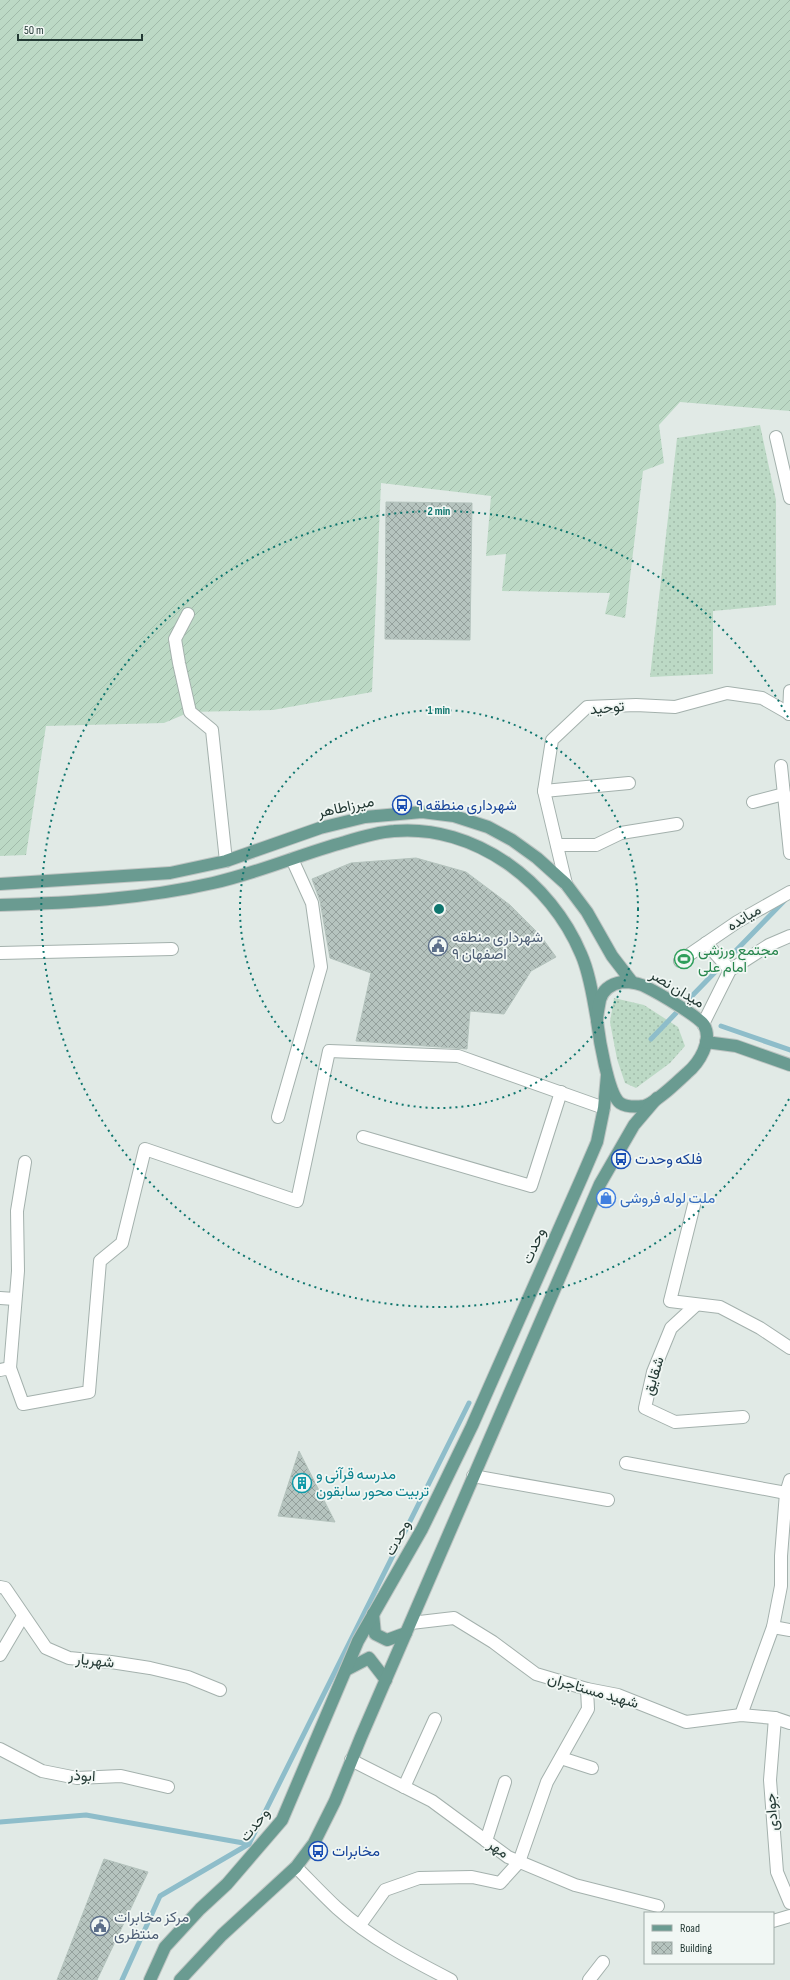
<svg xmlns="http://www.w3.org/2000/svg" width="790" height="1980" font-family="'Sofia Sans Condensed',Vazirmatn,sans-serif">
<defs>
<pattern id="grass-dots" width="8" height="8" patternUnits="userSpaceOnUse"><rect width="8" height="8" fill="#bcd9c5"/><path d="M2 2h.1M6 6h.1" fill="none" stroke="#a1bbaa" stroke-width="1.8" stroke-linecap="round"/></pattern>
<pattern id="garden-furrows" width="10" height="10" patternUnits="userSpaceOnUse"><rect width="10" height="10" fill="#bcd9c5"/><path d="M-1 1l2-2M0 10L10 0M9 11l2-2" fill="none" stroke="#a1bbaa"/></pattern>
<pattern id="building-cross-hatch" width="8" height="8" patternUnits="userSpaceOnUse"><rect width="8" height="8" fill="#b6c4bf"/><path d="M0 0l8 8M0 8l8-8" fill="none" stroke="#94a09c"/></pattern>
</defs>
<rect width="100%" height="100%" fill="#e1eae6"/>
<!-- grass -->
<g fill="url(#grass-dots)">
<path d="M760,425L776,500V605L713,611V674L650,677L677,438Z"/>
<path d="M614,998L644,1005L678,1027L685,1046L670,1063L636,1088L625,1083L617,1059L610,1022Z"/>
</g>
<!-- garden -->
<path fill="url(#garden-furrows)" d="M0,0H790V411L680,402L659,425L664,463L643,471L625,618L605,614L610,593L502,591L506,554L486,556L491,496L381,483L372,692L273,710L190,712L164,723L46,726L26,855L0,856Z"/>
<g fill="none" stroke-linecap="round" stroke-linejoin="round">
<!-- stream -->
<g stroke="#8ebdca" stroke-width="5">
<path d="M688,1000L785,900"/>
<path d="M721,1026L790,1050"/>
<path d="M651,1039L679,1010"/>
<path d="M0,1822L86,1815L249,1844"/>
<path d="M122,1980L160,1896L249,1844L469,1403"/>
</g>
</g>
<!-- building -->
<g fill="url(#building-cross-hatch)" stroke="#b4c3bd">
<path d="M386,502L472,503L470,640L385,639Z"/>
<path d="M416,858L466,872L510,905L540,935L556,957L531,971L504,1014L470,1011L467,1049L356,1041L371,973L330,958L320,901L312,879L351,863Z"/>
<path d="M299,1451L335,1522L278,1516Z"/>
<path d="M104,1859L148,1872L97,1980H57Z"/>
</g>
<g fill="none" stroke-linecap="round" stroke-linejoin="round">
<defs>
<g id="minor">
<path d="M776,437L790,498"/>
<path d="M188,614L175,639L179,663L190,712L212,730L226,861"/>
<path d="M789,714L790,691"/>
<path d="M781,766L790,853"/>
<path d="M544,791L629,783"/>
<path d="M753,802L784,794"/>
<path d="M557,845H596L621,833L677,824"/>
<path d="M566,884L544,791L552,740L587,707L636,705L675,707L727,693L762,698L790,714"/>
<path d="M706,943L730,970"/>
<path d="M0,953L172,949"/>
<path d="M680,961L737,922L790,892"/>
<path d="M703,1024L730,970L769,945L790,936"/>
<path d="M278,1117L321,967L312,903L292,859"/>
<path d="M363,1137L531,1186L561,1092"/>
<path d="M694,1205L670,1301L720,1307L760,1328L790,1348"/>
<path d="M0,1298L15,1299"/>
<path d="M696,1305L671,1328L653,1372L645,1408L675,1422L743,1417"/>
<path d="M10,1368L18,1271L17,1211L25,1162"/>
<path d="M0,1370L10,1368L23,1404L89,1392L100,1261L122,1243L145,1149L297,1201L329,1051L458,1056L604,1108"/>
<path d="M626,1463L786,1493"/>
<path d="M473,1476L608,1500"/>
<path d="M0,1587L5,1588L46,1648L69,1658L111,1662L150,1668L188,1677L220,1690"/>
<path d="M411,1623L454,1618L493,1642L536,1674L587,1689L618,1695L686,1722L741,1715L775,1718L790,1723"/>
<path d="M773,1627L790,1630"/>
<path d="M0,1655L23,1616"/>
<path d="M741,1715L773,1627L781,1586V1556L786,1493L790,1480"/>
<path d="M775,1718L770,1780L777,1872L790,1903"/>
<path d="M0,1749L42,1771L77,1778L121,1776L168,1787"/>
<path d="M561,1758L592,1768"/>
<path d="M351,1760L432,1801L508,1857L575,1885L658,1906"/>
<path d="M404,1787L435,1719"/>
<path d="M486,1841L505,1782"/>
<path d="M296,1867C309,1880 323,1895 337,1908C370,1938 412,1960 451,1980"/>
<path d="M773,1921L790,1916"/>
<path d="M360,1925L385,1890L419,1878L472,1877L500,1883L519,1862L547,1782L588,1709L587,1689"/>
<path d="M589,1980L603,1962"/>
</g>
<g id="major">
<path d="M0,884L170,873L226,861L320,828L365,817L422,812L454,816L488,827L512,840L537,858L566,884L587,912L612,956L632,982"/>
<path d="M0,905C71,903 143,899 213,883C258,873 301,854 345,842C361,837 378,832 394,831C475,824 551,882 581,954C590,974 593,999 597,1020"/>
<path d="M622,982C631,982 640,983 648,988C658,993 698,1016 704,1025C713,1041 699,1063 687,1073C677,1082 656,1103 644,1106C636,1107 626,1107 620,1103C608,1094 599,1037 597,1021C597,1015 599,1006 600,1000C603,989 611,984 622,982Z"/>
<path d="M706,1042L736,1046L790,1065"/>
<path d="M373,1614L375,1634L387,1640L406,1633"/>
<path d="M346,1670L369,1658L386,1680"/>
<path d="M150,1980L165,1947L200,1909L227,1884L282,1820L358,1641L422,1529L472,1426L582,1177L597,1142L604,1108L607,1075"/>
<path d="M180,1980L222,1935L296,1867L314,1843L335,1801L361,1737L600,1184L634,1125L657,1098"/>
</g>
</defs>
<!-- minor casing -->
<use href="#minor" stroke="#a4b1ad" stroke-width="14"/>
<!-- major casing -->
<use href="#major" stroke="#bdc4c2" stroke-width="14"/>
<!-- minor -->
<use href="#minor" stroke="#fff" stroke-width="12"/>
<!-- major -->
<use href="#major" stroke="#6a9b91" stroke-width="12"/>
</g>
<!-- distance rings -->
<g fill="none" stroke="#0f766e" stroke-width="2" stroke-dasharray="2 4">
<circle cx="439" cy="909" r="199"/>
<path d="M789 1099A398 398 0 1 1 789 719"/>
</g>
<!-- icons -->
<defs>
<symbol id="bus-ring" viewBox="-11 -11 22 22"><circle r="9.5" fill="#f1f7f4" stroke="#1a4fb4" stroke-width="1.5"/><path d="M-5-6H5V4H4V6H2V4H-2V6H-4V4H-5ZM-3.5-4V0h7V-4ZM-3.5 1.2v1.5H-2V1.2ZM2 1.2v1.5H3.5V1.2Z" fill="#1a4fb4"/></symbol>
<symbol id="civic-ring" viewBox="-11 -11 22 22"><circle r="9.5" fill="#f1f7f4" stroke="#5c6f8a" stroke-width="1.5"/><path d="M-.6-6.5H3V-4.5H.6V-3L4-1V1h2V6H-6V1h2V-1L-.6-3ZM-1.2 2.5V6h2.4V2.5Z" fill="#5c6f8a"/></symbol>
<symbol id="stadium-ring" viewBox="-11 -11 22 22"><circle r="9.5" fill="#f1f7f4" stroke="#2e9e5b" stroke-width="1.5"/><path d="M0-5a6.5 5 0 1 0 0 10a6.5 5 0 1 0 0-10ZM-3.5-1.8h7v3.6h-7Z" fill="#2e9e5b"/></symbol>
<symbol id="shop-ring" viewBox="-11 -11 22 22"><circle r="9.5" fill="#f1f7f4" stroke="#3f7fe0" stroke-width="1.5"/><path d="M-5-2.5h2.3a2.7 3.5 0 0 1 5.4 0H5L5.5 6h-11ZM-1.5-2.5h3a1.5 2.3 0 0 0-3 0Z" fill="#3f7fe0"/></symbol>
<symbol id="building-ring" viewBox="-11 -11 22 22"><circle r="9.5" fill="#f1f7f4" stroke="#0f9aa8" stroke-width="1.5"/><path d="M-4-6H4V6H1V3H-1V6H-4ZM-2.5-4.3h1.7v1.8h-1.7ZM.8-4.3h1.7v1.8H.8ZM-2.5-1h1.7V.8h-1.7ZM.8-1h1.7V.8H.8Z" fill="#0f9aa8"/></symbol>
</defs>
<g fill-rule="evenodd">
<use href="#bus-ring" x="391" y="794" width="22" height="22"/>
<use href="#civic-ring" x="427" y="935" width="22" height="22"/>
<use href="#stadium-ring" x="673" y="948" width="22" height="22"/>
<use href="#bus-ring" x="610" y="1148" width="22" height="22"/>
<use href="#shop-ring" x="595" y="1187" width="22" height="22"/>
<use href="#building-ring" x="291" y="1472" width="22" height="22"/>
<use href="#bus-ring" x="307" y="1840" width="22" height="22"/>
<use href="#civic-ring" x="89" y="1915" width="22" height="22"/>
</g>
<g text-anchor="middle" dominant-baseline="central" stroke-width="3.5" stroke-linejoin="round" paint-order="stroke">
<!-- street labels -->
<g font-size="15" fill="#233934" stroke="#f1f7f4">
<text transform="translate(607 708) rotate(-6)">توحید</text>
<text transform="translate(346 807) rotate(-12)">میرزاطاهر</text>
<text transform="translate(744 918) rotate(-31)">میانده</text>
<text transform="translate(677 989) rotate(31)">میدان نصر</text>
<text transform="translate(534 1246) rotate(-66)">وحدت</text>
<text transform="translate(654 1376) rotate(-73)">شقایق</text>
<text transform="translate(398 1538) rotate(-62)">وحدت</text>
<text transform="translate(95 1661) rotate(6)">شهریار</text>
<text transform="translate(593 1691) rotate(16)">شهید مستاجران</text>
<text transform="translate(82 1776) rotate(3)">ابوذر</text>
<text transform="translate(772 1812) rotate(-95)">جوادی</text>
<text transform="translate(255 1825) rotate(-51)">وحدت</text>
<text transform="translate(498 1849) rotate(34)">مهر</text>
</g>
<!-- transit labels -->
<g font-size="15" fill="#164399" stroke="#f1f7f4" text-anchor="start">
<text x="416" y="805">شهرداری منطقه ۹</text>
<text x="635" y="1159">فلکه وحدت</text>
<text x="332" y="1851">مخابرات</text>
</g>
<!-- service labels -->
<g font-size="15" fill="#4e5e75" stroke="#f1f7f4" text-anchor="start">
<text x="452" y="937">شهرداری منطقه<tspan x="452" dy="17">۹ اصفهان</tspan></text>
<text x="114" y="1917">مرکز مخابرات<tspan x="114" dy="17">منتظری</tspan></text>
</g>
<!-- leisure labels -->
<g font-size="15" fill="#27864d" stroke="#f1f7f4" text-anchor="start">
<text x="698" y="950">مجتمع ورزشی<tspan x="698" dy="17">امام علی</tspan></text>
</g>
<!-- shop labels -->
<g font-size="15" fill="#366cbe" stroke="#f1f7f4" text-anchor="start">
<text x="620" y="1198">ملت لوله فروشی</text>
</g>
<!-- culture labels -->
<g font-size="15" fill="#0d838f" stroke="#f1f7f4" text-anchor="start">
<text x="316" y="1474">مدرسه قرآنی و<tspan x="316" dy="17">تربیت محور سابقون</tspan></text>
</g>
</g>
<circle cx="439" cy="909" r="6" fill="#0f766e" stroke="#f1f7f4" stroke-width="2"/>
<g font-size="12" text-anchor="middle" font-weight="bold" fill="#0f766e" stroke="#f1f7f4" stroke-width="3.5" stroke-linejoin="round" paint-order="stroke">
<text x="439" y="515">2 min</text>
<text x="439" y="714">1 min</text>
</g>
<!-- legend -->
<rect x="644" y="1912" width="130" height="52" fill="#f1f7f4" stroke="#9faba7"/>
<rect x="652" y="1925" width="20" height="6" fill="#6a9b91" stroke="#9faba7"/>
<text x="680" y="1932" font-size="12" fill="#233934">Road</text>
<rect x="652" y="1942" width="20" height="12" fill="url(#building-cross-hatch)" stroke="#9faba7"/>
<text x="680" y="1952" font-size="12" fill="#233934">Building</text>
<!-- scale -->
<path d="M18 34v6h124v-6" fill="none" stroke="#233934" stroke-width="2"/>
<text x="24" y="34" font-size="12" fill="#233934" stroke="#f1f7f4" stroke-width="3" paint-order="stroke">50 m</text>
</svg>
